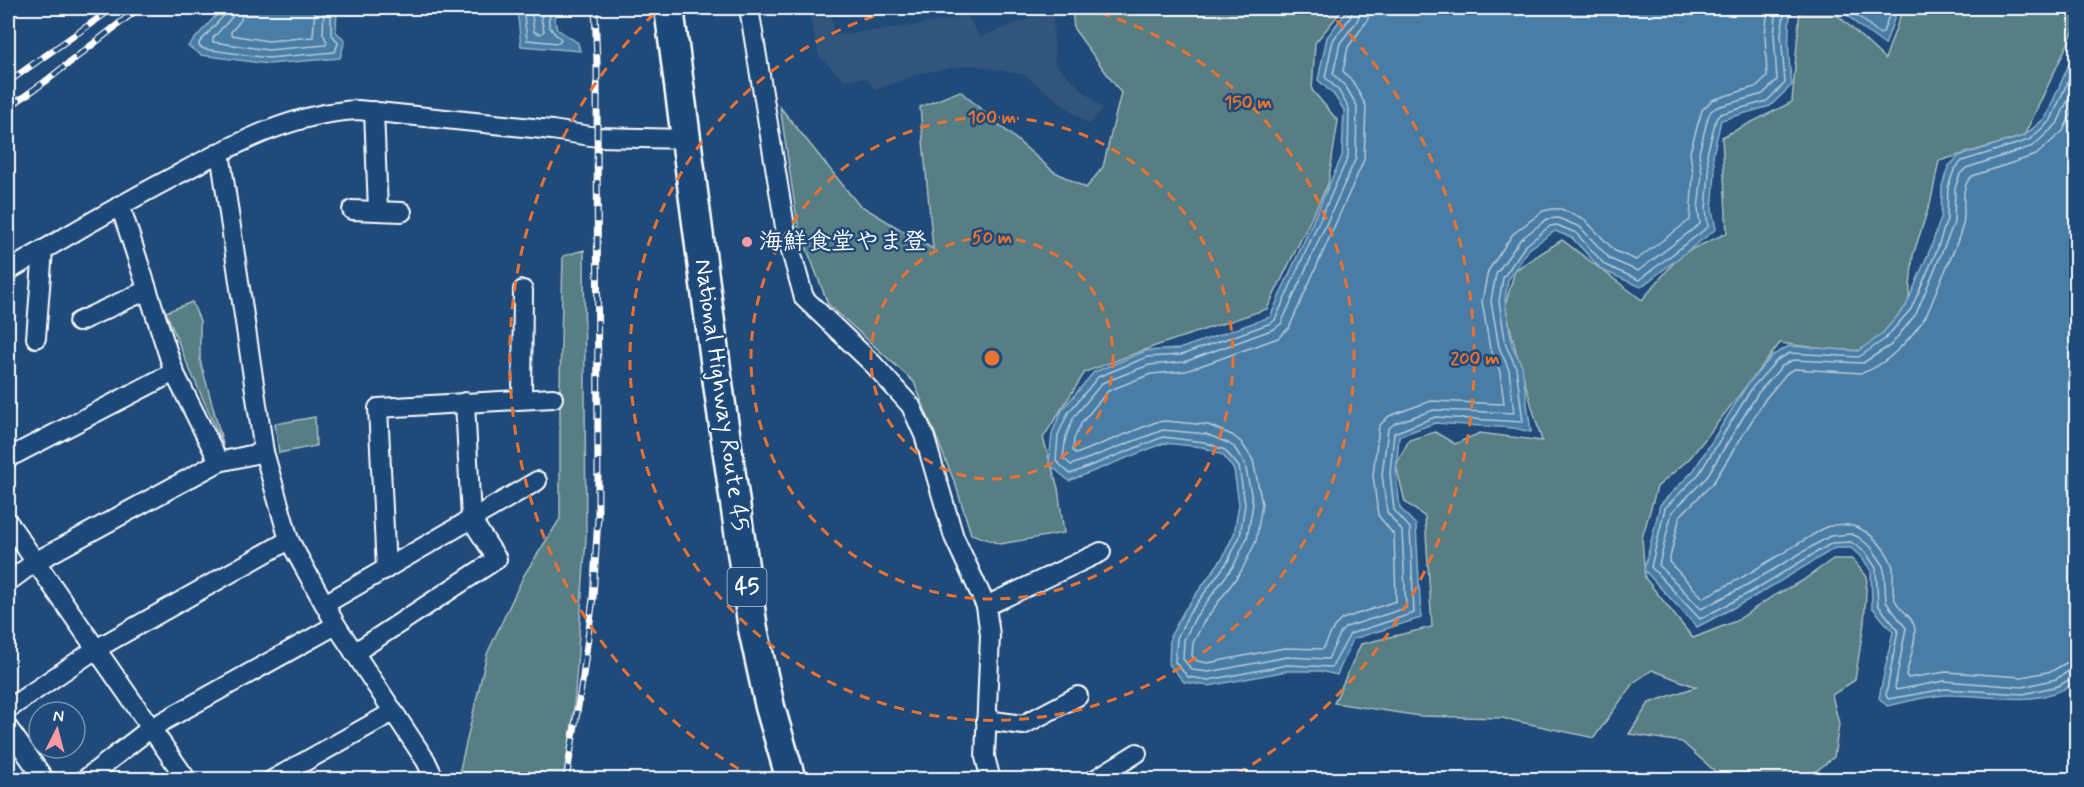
<svg xmlns="http://www.w3.org/2000/svg" width="2084" height="787" font-family="Mynerve,'Klee One',sans-serif">
<rect width="100%" height="100%" fill="#1f4a7a"/>
<filter id="ink" filterUnits="userSpaceOnUse"><feTurbulence type="fractalNoise" baseFrequency=".0167" numOctaves="2"/><feDisplacementMap in="SourceGraphic" scale="12" xChannelSelector="R" yChannelSelector="G"/><feConvolveMatrix kernelMatrix="1 2 1 2 8 2 1 2 1" color-interpolation-filters="sRGB"/></filter>
<g filter="url(#ink)">
<!-- built -->
<path fill="#31557b" d="M808,8H829L835,35L911,26L967,16L980,37L1053,9L1055,64L1103,109L1089,125L1025,75L971,65L921,73L876,90L866,78L845,80L819,57Z"/>
<!-- green -->
<g fill="#577e84" stroke="#abbec2" stroke-width="1.5">
<path d="M1072,8H1344L1315,43L1312,90L1338,121L1328,184L1267,309L1158,345L1085,372L1043,438L1058,488L1064,533L1000,544L971,534L956,486L914,382L828,304L798,226L780,107L858,204L933,249L920,107L960,91L1053,171L1086,188L1103,167L1121,93L1074,29Z"/>
<path d="M1800,8H1830L1885,59L1903,8H2076V26L2024,136L1939,161L1931,200L1913,255L1908,308L1891,352L1824,349L1780,343L1690,458L1657,487L1642,538L1645,578L1693,638L1736,621L1773,596L1802,581L1833,559H1852L1867,577L1864,623L1855,680L1832,695L1839,724L1834,757L1806,779H1722L1719,775L1682,742L1629,734L1649,703L1696,687L1652,670L1633,683L1594,738L1502,718L1420,716L1334,703L1361,644L1432,627L1425,517L1405,502L1396,465L1409,440L1435,432L1455,444L1480,433L1542,441L1516,352L1505,306L1515,270L1562,240L1642,300L1681,254L1727,233L1722,137L1792,102Z"/>
<path d="M584,250L586,538L571,748L566,779H465L460,769L487,654L524,575L560,519V385L563,256Z"/>
<path d="M192,302L200,321V360L223,444L186,361L166,312Z"/>
<path d="M315,417L316,446L279,453L275,424Z"/>
</g>
<!-- water -->
<g fill="#487da5" stroke="#91b1c9" stroke-width="1.5">
<path d="M223,8H337L336,32L345,40L340,58L268,64L201,55L188,46Z"/>
<path d="M517,8H570L561,11L554,18L557,29L578,43L580,51L521,46Z"/>
<path d="M1349,8H1791C1787,34 1788,58 1792,85L1770,106L1721,120L1713,155L1715,173L1712,210L1716,229L1641,287L1602,270L1572,238L1555,231L1529,249L1508,280L1505,301L1512,345L1522,366L1531,432L1514,428L1435,423L1399,436L1396,472L1400,508L1416,525L1421,618L1353,639L1337,675L1320,671H1287L1209,686L1184,682L1169,664L1170,637L1184,611L1223,557L1234,534L1239,504L1234,470L1223,455L1203,447L1164,443L1069,481L1049,464L1052,433L1062,410L1094,372L1146,351L1179,349L1270,317L1342,156L1344,110L1334,95L1318,80L1327,37Z"/>
<path d="M1840,8H1898L1885,45L1859,26Z"/>
<path d="M2076,48V682C2037,710 1991,694 1946,695C1927,696 1906,702 1887,706L1879,698L1893,632L1872,607L1871,570L1861,557L1851,548H1835L1752,598L1697,627L1644,570L1660,505L1694,470L1747,385L1773,355L1789,346L1858,351L1881,335L1906,306L1931,247L1941,218L1942,186L1948,167L1959,156L2024,136L2046,117Z"/>
</g>
<g fill="none" stroke-linecap="round" stroke-linejoin="round">
<!-- shore -->
<g stroke="#b6cbdb" stroke-width="1.5">
<path d="M227,8L226,13L199,43V46L204,49L268,58L335,52L338,43L331,33V8"/>
<path d="M234,8L232,17L213,38V42L268,50L326,45L327,42L323,34L324,8"/>
<path d="M243,8L241,20L231,32V35L268,41L313,37L315,8"/>
<path d="M523,8L527,40L558,43L561,39C548,29 543,19 557,8"/>
<path d="M531,8L534,32L541,34L544,31L541,18L545,8"/>
<path d="M1354,8L1350,18L1333,40L1325,77L1339,91L1349,109L1348,157L1275,320L1271,323L1181,355L1147,357L1098,377L1068,413L1058,435L1056,461L1070,474L1163,437L1204,442L1225,450L1239,467L1245,504L1240,536L1228,561L1189,614L1177,638L1175,662L1188,677L1209,680L1287,665L1332,667L1350,634L1414,613L1410,528L1394,510L1390,473L1394,433L1435,417L1523,422L1516,367L1506,346L1499,301L1503,278L1525,246L1550,226L1557,225L1576,233L1605,265L1639,280L1708,227L1706,209L1709,173L1707,154L1716,119L1720,114L1767,101L1785,83L1781,34L1785,8"/>
<path d="M1362,8L1357,21L1340,43L1333,74L1346,87L1357,106L1356,158L1281,324L1274,329L1184,362L1149,365L1102,383L1074,417L1066,436L1063,458L1071,465L1163,430L1206,434L1228,443L1234,447L1245,464L1253,504L1247,538L1234,565L1195,618L1184,640L1183,659L1192,670L1209,672L1287,657L1328,659L1341,632L1346,627L1406,608L1402,531L1387,512L1382,474L1388,429L1395,423L1434,410L1514,413L1509,370L1499,347L1491,301L1496,274L1520,240L1547,219L1558,218L1580,227L1610,259L1638,271L1700,224L1698,209L1702,174L1699,153L1708,117L1711,111L1717,107L1763,94L1777,80L1774,34L1777,8"/>
<path d="M1371,8L1367,21L1348,47L1343,71L1353,82L1366,106L1364,160L1289,328L1278,338L1186,371L1151,374L1108,391L1082,422L1074,439L1073,451L1076,454L1156,422L1165,421L1208,425L1232,435L1241,442L1253,460L1262,504L1256,541L1242,570L1203,623L1193,643L1192,656L1197,661L1208,663L1284,648L1323,649L1334,627L1342,619L1396,601L1394,535L1378,515L1373,475L1379,426L1389,416L1431,401L1504,404L1500,372L1490,349L1482,301L1488,271L1513,234L1543,211L1552,209H1561L1584,219L1615,251L1636,260L1690,220L1693,174L1690,152L1702,110L1712,100L1758,86L1767,77L1765,34L1768,8"/>
<path d="M1848,8L1880,34L1883,32L1892,8"/>
<path d="M2076,63L2051,120L2029,140L1962,161L1954,170L1948,187L1947,219L1937,250L1911,309L1885,339L1859,357L1790,353L1777,360L1752,388L1699,474L1665,508L1651,567L1700,619L1749,593L1832,543L1851,542L1866,553L1876,568L1878,605L1898,630L1886,695L1888,699L1945,689L2023,694L2058,686L2072,678H2076"/>
<path d="M2076,82L2057,124L2033,146L1966,168L1960,174L1955,188L1954,223L1916,314L1891,345L1863,363L1793,360L1782,366L1758,393L1706,478L1672,512L1659,565L1701,609L1745,586L1830,536L1851,534L1858,537L1871,547L1882,563L1884,570L1886,602L1906,628L1895,687L1896,690L1944,681L2023,687L2056,679L2069,671L2076,670"/>
<path d="M2076,104L2063,131L2036,155L1972,176C1958,188 1967,209 1963,224C1957,247 1946,268 1937,289C1933,299 1930,310 1924,319C1911,338 1886,366 1862,373L1795,369L1787,373L1766,398L1713,483L1680,516L1669,562L1703,598L1741,578L1826,527C1851,519 1871,531 1885,551C1888,556 1892,561 1893,568C1894,577 1891,591 1895,600C1900,611 1914,616 1915,630C1916,644 1909,661 1906,675L1908,678L1946,672L2022,677L2052,671L2066,663L2076,661"/>
</g>
<defs>
<g id="minor">
<path d="M749,8L786,233L804,298L874,365L911,406L924,435L954,537L986,606L990,635L985,757L991,780"/>
<path d="M374,111L378,210"/>
<path d="M220,152L264,452L289,540L336,625L426,761L435,780"/>
<path d="M120,205L174,372L219,462"/>
<path d="M352,210L402,212"/>
<path d="M8,271C63,238 118,206 175,176C233,145 291,113 358,110L552,130L597,137L686,139"/>
<path d="M78,322L147,290"/>
<path d="M36,338L43,250"/>
<path d="M522,398L523,290"/>
<path d="M8,458L174,372"/>
<path d="M8,522L187,780"/>
<path d="M386,569L378,408L553,398"/>
<path d="M8,582L35,562L219,462L264,452"/>
<path d="M325,604L537,481"/>
<path d="M986,606L1101,552"/>
<path d="M354,653L497,559L471,519L465,402"/>
<path d="M8,709L96,649L289,540"/>
<path d="M986,720L1023,725L1078,696"/>
<path d="M8,728L45,780"/>
<path d="M84,780L151,728L336,625"/>
<path d="M272,780L393,712"/>
<path d="M1094,780L1137,753"/>
</g>
<path id="trunk" d="M669,8L719,391L753,629L770,707L791,780"/>
</defs>
<!-- minor casing -->
<use href="#minor" stroke="#fff" stroke-width="22"/>
<!-- trunk casing -->
<use href="#trunk" stroke="#fff" stroke-width="33"/>
<!-- minor -->
<use href="#minor" stroke="#1f4a7a" stroke-width="18"/>
<!-- trunk -->
<use href="#trunk" stroke="#1f4a7a" stroke-width="28"/>
<defs>
<g id="rail">
<path d="M8,82L113,8"/>
<path d="M8,108L46,81L139,8"/>
<path d="M566,780L583,676L593,598L598,517L597,63L595,8"/>
</g>
</defs>
<!-- rail casing -->
<use href="#rail" stroke="#fff" stroke-width="7"/>
<!-- rail -->
<use href="#rail" stroke="#1f4a7a" stroke-width="4.5" stroke-dasharray="14" stroke-linecap="butt"/>
</g>
</g>
<!-- distance rings -->
<g fill="none" stroke="#eb7230" stroke-width="3" stroke-dasharray="10 8">
<circle cx="992" cy="358" r="121"/>
<circle cx="992" cy="358" r="241"/>
<path d="M1083 8A362 362 0 1 1 901 8"/>
<path d="M754 778A483 483 0 0 1 660 8M1324 8A483 483 0 0 1 1230 778"/>
</g>
<!-- markers -->
<circle fill="#ff9aa2" stroke="#1f4a7a" stroke-width="2" cx="747" cy="242" r="6"/>
<g text-anchor="middle" dominant-baseline="central" stroke-width="5" stroke-linejoin="round" paint-order="stroke">
<!-- shield labels -->
<rect fill="#1f4a7a" stroke="#bcc9d7" stroke-width="1.5" x="727.5" y="568" width="39" height="38" rx="4.5"/>
<g font-size="22" font-weight="bold" fill="#fff">
<text x="747" y="587">45</text>
</g>
<!-- poi labels -->
<g font-size="24" font-weight="bold" fill="#fff" stroke="#1f4a7a" text-anchor="start">
<text x="759" y="242">海鮮食堂やま登</text>
</g>
<!-- street labels -->
<g font-size="24" fill="#fff" stroke="#1f4a7a">
<text transform="translate(721 395) rotate(82)">National Highway Route 45</text>
</g>
</g>
<circle cx="992" cy="358" r="9" fill="#eb7230" stroke="#1f4a7a" stroke-width="3"/>
<g font-size="18" text-anchor="middle" font-weight="bold" fill="#eb7230" stroke="#1f4a7a" stroke-width="5" stroke-linejoin="round" paint-order="stroke">
<text x="1248" y="108">150 m</text>
<text x="992" y="123">100 m</text>
<text x="992" y="243">50 m</text>
<text x="1475" y="364">200 m</text>
</g>
<!-- margin -->
<rect width="2084" height="787" fill="none" stroke="#1f4a7a" stroke-width="30"/>
<rect x="15" y="15" width="2054" height="757" fill="none" stroke="#fff" stroke-width="2" filter="url(#ink)"/>
<!-- north arrow -->
<g transform="translate(57 730) rotate(6)"><circle r="28" fill="#1f4a7a" stroke="#7992af" stroke-width="1.5"/>
<path d="M0-4.5L10 22L0 15L-10 22Z" fill="#ff9aa2"/>
<text y="-9" font-size="16" font-weight="bold" text-anchor="middle" fill="#ffffff">N</text>
</g>
</svg>
